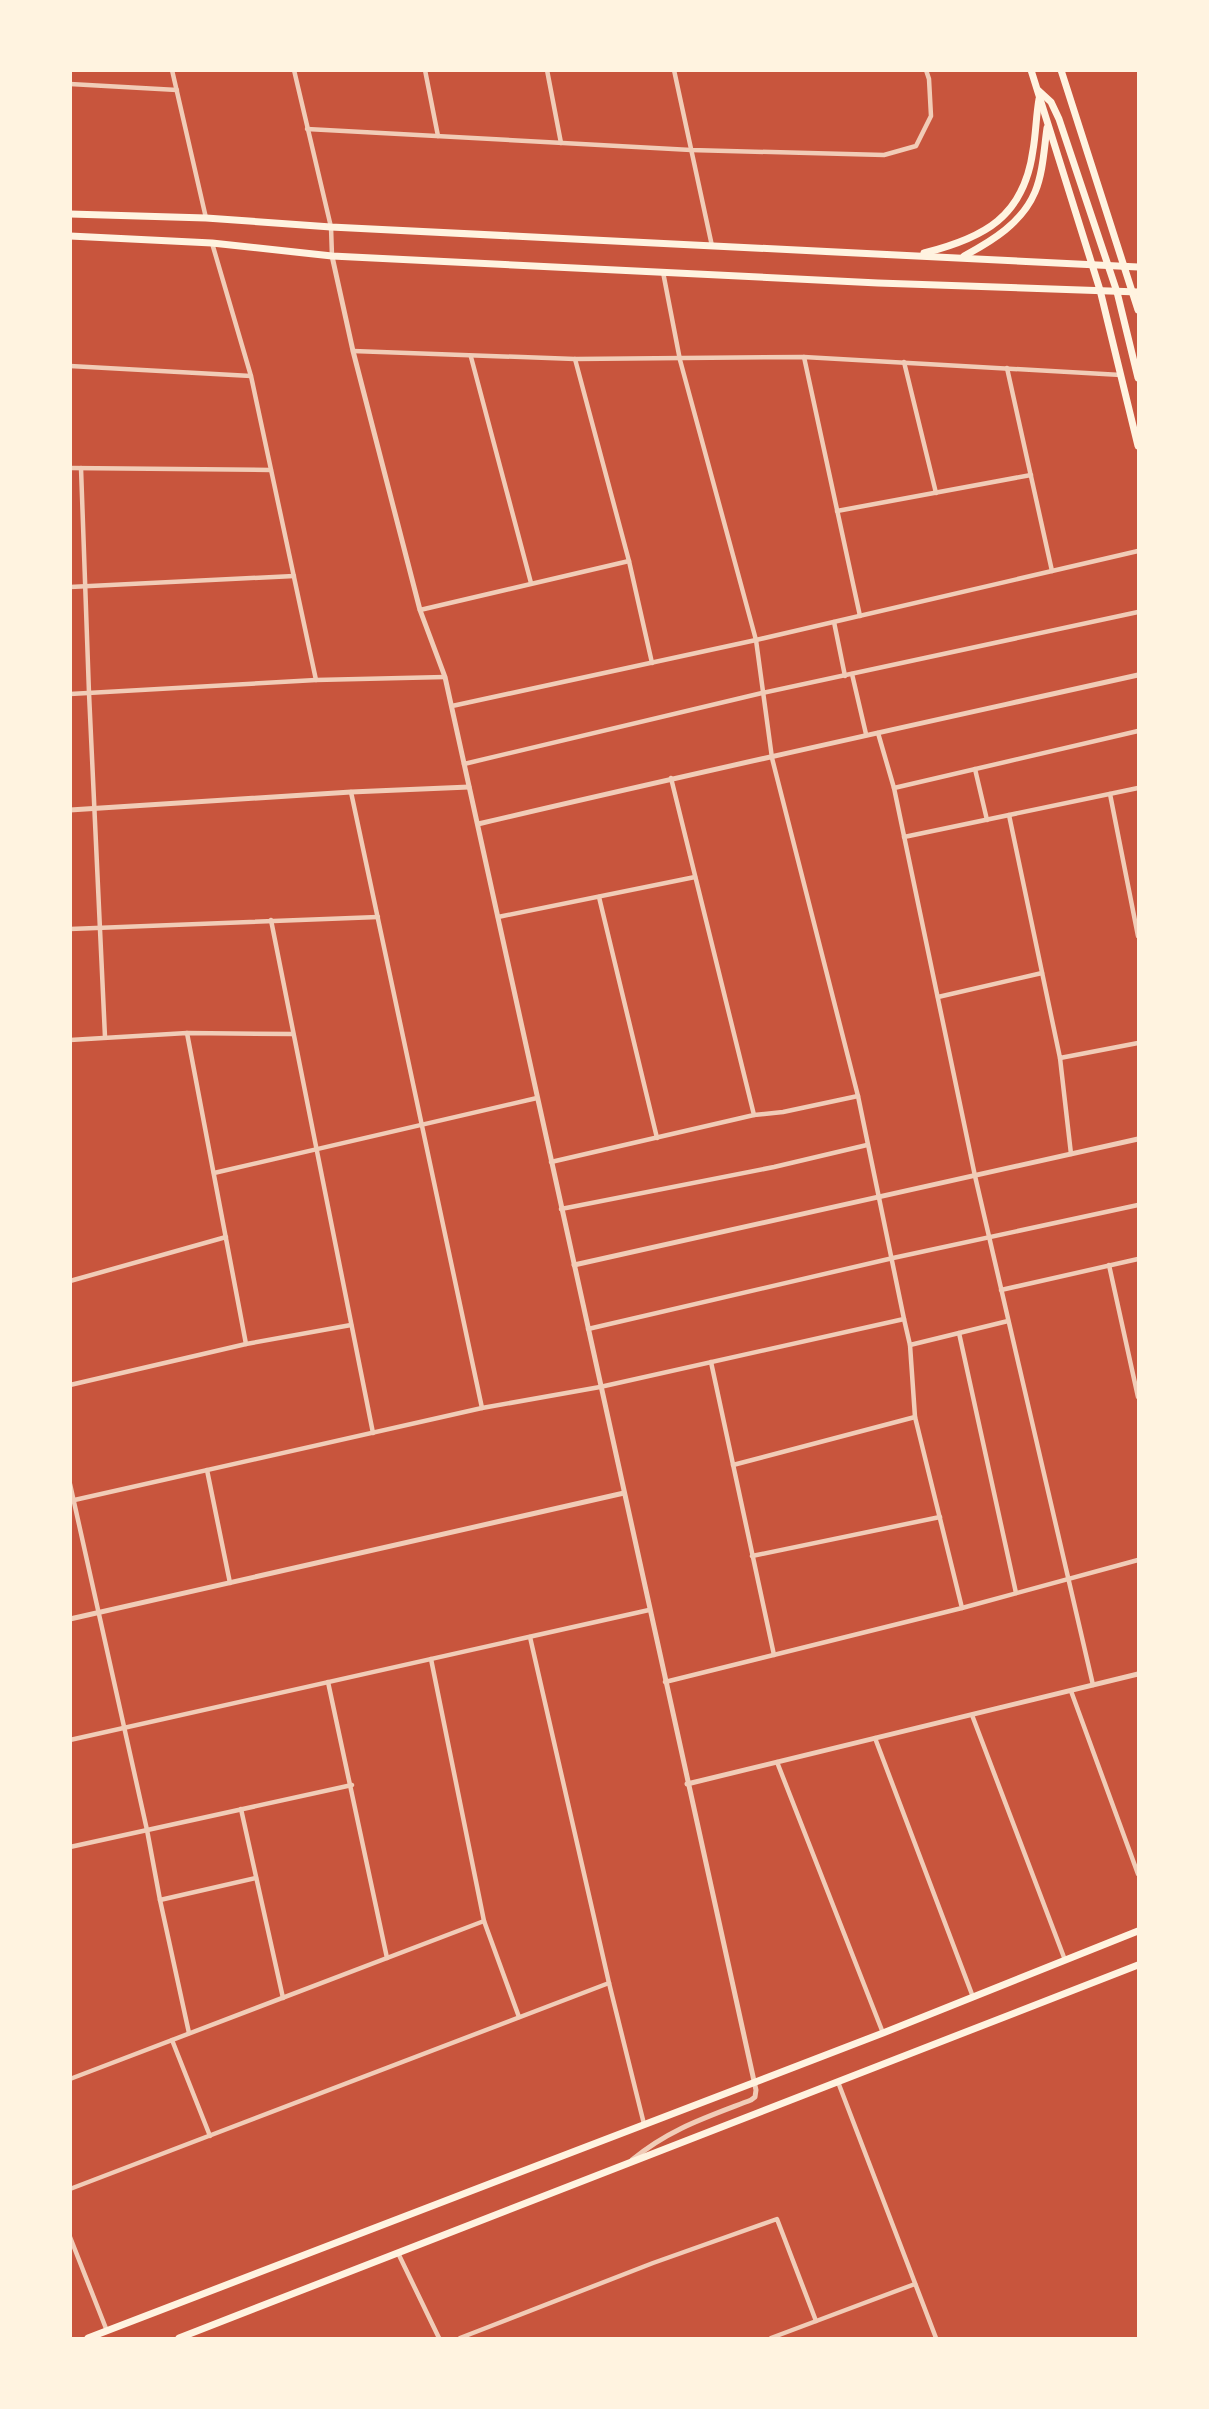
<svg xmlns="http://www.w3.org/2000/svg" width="1209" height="2409" font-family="'Libre Baskerville',serif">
<rect width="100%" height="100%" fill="#c8553d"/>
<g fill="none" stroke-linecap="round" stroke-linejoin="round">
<!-- minor -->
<g stroke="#f1ccb7" stroke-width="4.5">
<path d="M172,70L206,218"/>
<path d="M294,70L331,227L332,256"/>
<path d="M425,70L438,136"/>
<path d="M547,70L561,143"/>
<path d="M674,70L712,246"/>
<path d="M70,84L177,90"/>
<path d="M307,129L691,150L884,155L916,146L931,116L929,79L926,70"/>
<path d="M212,243L251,376L316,680"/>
<path d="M353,351L575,359L804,357L1121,375"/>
<path d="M471,357L531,583"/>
<path d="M804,357L860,616"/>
<path d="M575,359L629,561L652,663"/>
<path d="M904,362L936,493"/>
<path d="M70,366L251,376"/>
<path d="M1007,368L1052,571"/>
<path d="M70,468L271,470"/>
<path d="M81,468L89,693L105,1037"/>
<path d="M837,511L1031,475"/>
<path d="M70,587L294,576"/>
<path d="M420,610L629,561"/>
<path d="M834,622L845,676"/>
<path d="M852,674L866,734"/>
<path d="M70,694L316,680L445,677"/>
<path d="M452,706L756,640L1138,551"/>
<path d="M878,733L894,788L975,1176L1093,1685"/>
<path d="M464,764L762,693L1138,612"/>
<path d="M975,769L987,820"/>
<path d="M894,788L1138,731"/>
<path d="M351,792L482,1408"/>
<path d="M1110,794L1138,936"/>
<path d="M1009,815L1060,1058L1138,1043"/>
<path d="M904,837L1138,788"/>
<path d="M599,897L657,1138"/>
<path d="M498,917L695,877"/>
<path d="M271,920L373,1433"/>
<path d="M70,929L378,917"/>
<path d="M938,997L1042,973"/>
<path d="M187,1033L246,1344"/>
<path d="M70,1040L187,1033L293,1034"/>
<path d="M1060,1058L1071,1154"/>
<path d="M754,1115L783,1112L858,1096"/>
<path d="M551,1162L754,1115L671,778"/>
<path d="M214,1173L537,1098"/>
<path d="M561,1209L774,1167L867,1145"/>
<path d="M1109,1265L1138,1397"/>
<path d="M70,1281L226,1237"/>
<path d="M1001,1290L1138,1259"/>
<path d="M588,1329L893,1258L1138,1205"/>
<path d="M959,1333L1016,1593"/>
<path d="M910,1345L1008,1321"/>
<path d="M711,1362L774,1655"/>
<path d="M70,1385L246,1344L351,1325"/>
<path d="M733,1465L915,1417"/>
<path d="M207,1470L230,1583"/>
<path d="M70,1484L147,1830L160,1900L256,1878"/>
<path d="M70,1501L482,1408L600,1387L904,1319L858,1096L772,758L756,640L680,360L663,272"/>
<path d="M752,1556L940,1517"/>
<path d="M962,1608L1138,1560"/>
<path d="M530,1637L609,1983L644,2124"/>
<path d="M431,1659L484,1921L519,2017"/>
<path d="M328,1682L387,1958"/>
<path d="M665,1682L962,1608L915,1417L910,1345L904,1319"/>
<path d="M1071,1691L1138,1874"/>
<path d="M972,1715L1065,1960"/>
<path d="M875,1738L973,1997"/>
<path d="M70,1740L649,1610"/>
<path d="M777,1762L883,2033"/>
<path d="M241,1809L283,1998"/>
<path d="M70,1847L352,1785"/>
<path d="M160,1900L189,2033"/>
<path d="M172,2040L210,2136"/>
<path d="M70,2079L484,1921"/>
<path d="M838,2082L936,2338"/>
<path d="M70,2189L609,1983"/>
<path d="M70,2237L107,2331"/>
<path d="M398,2253L439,2338"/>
<path d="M460,2338L653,2263L777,2219L816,2321"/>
<path d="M771,2338L915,2284"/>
</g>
<!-- tertiary -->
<g stroke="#f1ccb7" stroke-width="5">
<path d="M332,256L353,351L420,610L445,677L756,2090L755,2097L751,2100C707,2117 669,2129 632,2160"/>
<path d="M70,810L351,792L469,787"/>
<path d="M478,824C698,772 918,724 1138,675"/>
<path d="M574,1265L1138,1139"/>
<path d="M70,1619L624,1493"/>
<path d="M687,1784L1138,1674"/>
</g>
<!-- primary -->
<g stroke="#fff3e0" stroke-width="7">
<path d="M1031,70L1100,290L1138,446"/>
<path d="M1061,70L1138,310"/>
<path d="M1039,91L1051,102L1059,119L1117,292L1138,378"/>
<path d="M70,214L206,218L331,227L1138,267"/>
<path d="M70,236L212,243L332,256L878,283L1138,292"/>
<path d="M924,253C984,238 1024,217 1033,150C1036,133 1036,116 1039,99"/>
<path d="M964,256C992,241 1022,223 1035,192C1043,173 1044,149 1047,128"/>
<path d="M88,2338L883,2033L1138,1931"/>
<path d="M179,2338L1138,1965"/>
</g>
</g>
<!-- border -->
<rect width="1209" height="2409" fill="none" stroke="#fff3e0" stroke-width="144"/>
</svg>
